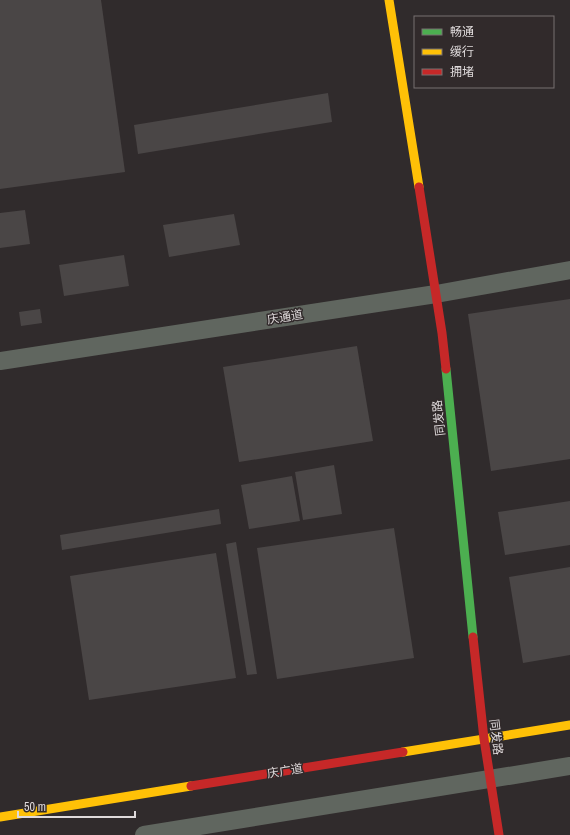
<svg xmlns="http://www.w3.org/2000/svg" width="570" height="835" font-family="'Archivo Narrow','Noto Sans SC',sans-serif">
<rect width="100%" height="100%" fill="#302b2c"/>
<!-- building -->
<g fill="#4a4646">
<path d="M0,0H101L125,172L0,189Z"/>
<path d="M328,93L332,122L138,154L134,125Z"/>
<path d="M25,210L30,244L0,248V213Z"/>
<path d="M234,214L240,245L169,257L163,225Z"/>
<path d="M124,255L129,286L64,296L59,265Z"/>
<path d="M570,299V459L491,471L468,314Z"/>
<path d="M40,309L42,323L21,326L19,312Z"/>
<path d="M357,346L373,441L239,462L223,367Z"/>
<path d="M334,465L342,514L303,520L295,472Z"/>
<path d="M292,476L300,521L249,529L241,485Z"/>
<path d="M570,501V545L505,555L498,512Z"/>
<path d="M219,509L221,524L62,550L60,535Z"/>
<path d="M394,528L414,658L277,679L257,548Z"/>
<path d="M236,542L257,674L247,675L226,544Z"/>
<path d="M216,553L236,678L89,700L70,576Z"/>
<path d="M570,567V655L523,663L509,577Z"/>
</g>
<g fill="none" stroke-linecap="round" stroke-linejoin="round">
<!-- street -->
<g stroke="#60665f" stroke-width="18">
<path d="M0,361L436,294L570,270"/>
<path d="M144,835L570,766"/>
</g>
<!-- fast -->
<path stroke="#4caf50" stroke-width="9" d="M446,369L473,637"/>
<!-- slow -->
<g stroke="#ffc107" stroke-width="9">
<path d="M389,0L419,187"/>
<path d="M403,752L570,725"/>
<path d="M0,817L191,786"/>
</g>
<!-- jam -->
<g stroke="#c62828" stroke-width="9">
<path d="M419,187L442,333L446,369"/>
<path d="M473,637L484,739L499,835"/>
<path d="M191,786L403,752"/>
</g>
</g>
<g text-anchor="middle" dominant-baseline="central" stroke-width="3" stroke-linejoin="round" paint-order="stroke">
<!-- street labels -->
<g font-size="12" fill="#dfdadb" stroke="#312a2b">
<text transform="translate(285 317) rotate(-9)">庆通道</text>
<text transform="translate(439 418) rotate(-96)">同发路</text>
<text transform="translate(496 737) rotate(83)">同发路</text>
<text transform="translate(285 771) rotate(-9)">庆广道</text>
</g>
</g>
<!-- legend -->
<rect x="414" y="16" width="140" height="72" fill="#312a2b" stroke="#777071"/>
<rect x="422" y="29" width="20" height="6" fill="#4caf50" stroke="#777071"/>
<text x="450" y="36" font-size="12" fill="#dfdadb">畅通</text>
<rect x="422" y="49" width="20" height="6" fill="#ffc107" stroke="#777071"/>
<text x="450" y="56" font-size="12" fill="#dfdadb">缓行</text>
<rect x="422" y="69" width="20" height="6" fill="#c62828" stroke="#777071"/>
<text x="450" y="76" font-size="12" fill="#dfdadb">拥堵</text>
<!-- scale -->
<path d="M18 811v6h117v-6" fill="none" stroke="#dfdadb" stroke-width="2"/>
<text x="24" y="811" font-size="12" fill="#dfdadb" stroke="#312a2b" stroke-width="3" paint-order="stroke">50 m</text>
</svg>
